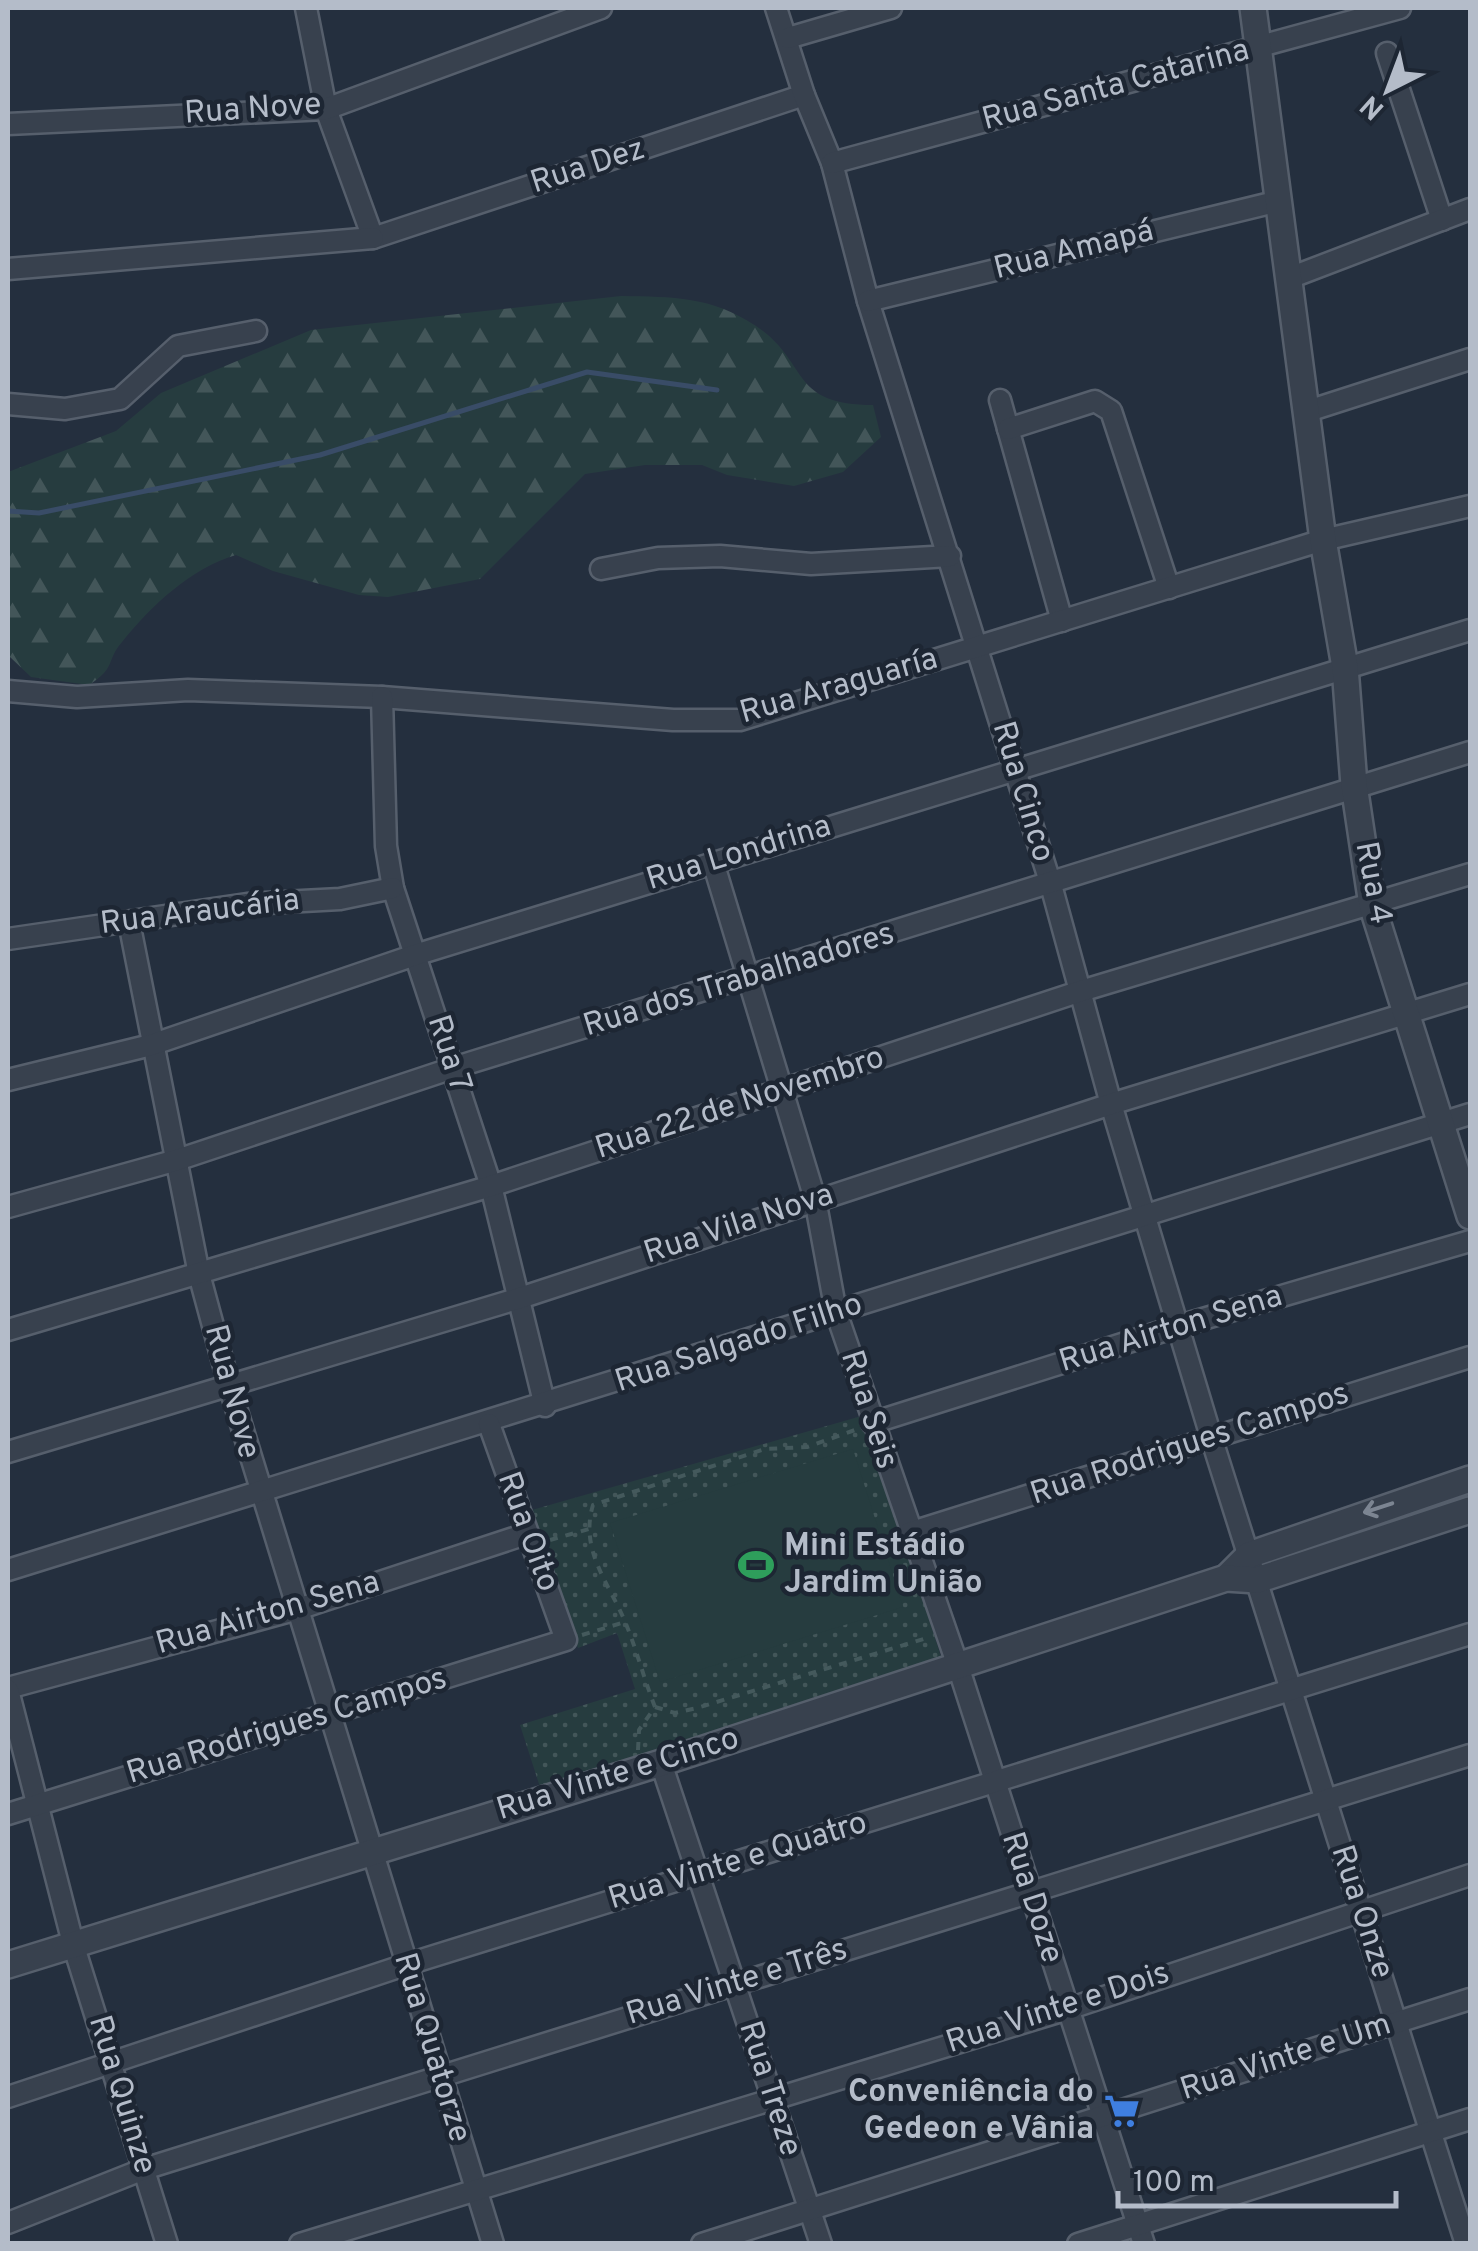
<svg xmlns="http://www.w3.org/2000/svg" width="1478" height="2251" font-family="Overpass,sans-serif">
<defs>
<pattern id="forest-firs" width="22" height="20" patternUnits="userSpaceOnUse" patternTransform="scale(2.5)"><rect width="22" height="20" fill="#263c3f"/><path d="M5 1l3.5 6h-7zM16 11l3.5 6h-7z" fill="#435659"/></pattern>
<pattern id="park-dots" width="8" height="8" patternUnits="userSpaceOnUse" patternTransform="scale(2.5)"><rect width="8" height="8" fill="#263c3f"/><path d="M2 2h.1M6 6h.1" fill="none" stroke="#435659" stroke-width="1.8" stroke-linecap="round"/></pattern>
</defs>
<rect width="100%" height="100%" fill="#242f3e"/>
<!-- forest -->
<path fill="url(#forest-firs)" d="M621,296C673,297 711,296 756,326C810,362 788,405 873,405L881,437L843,472L794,486L727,475L702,465H645L585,474L480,579L388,597L359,595L273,571L236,555C191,568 151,606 122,642C105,662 117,667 89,685L31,677L10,657L8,472L116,431L161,393L311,330Z"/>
<!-- park -->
<path fill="url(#park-dots)" d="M865,1415L942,1660L540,1787L520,1725L635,1689L617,1633L578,1648L532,1510Z"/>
<!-- garden -->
<path fill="#263c3f" d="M853,1449L903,1607L660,1682L610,1523Z"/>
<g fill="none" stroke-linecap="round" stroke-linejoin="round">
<!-- stream -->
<path stroke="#394c67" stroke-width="5" d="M8,511L39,513L320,455L587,372L717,390"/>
<defs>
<g id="minor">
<path d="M306,8L326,109L373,238L804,95"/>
<path d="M776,8L804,95L832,163L868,301L1051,885L1111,1104L1212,1440L1466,2244"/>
<path d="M788,38L891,8"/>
<path d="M1387,53L1442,220"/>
<path d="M8,124L326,109L601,8"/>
<path d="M832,163L1400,8"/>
<path d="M8,269L373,238"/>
<path d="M1292,277L1470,209"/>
<path d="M868,301L1279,201"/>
<path d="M1000,400L1062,621"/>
<path d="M8,404L65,409L120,399L178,346L256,331"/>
<path d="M1308,411L1470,359"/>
<path d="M1008,429L1095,401L1111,411L1169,588"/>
<path d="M601,569L658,558L720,556L811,564L950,556"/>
<path d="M8,691L77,697L188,690L382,697L673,720H740L1323,540L1470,506"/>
<path d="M382,697L386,846L393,888L491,1186L545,1406"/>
<path d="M713,862L815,1199L836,1312L958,1666L1144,2244"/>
<path d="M129,922L199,1274L229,1385L493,2244"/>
<path d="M8,939L247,904L340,899L393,888"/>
<path d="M8,1080L151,1045L415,955L1470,630"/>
<path d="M8,1207L177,1160L453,1068L1470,752"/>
<path d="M8,1330L491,1186L1081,991L1470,874"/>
<path d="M872,1423L1179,1326L1470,1241"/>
<path d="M8,1452L520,1298L1111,1104L1470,994"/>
<path d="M909,1533L1470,1357"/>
<path d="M8,1570L1470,1114"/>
<path d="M8,1688L298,1609L526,1534"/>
<path d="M8,1690L74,1947L167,2244"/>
<path d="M661,1763L821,2244"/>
<path d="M8,1814L566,1640L489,1424"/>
<path d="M8,2097L405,1965L1470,1634"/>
<path d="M8,2223L144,2169L1470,1755"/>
<path d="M300,2244L1068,2009L1470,1875"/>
<path d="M702,2244L1470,1999"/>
<path d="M1078,2244L1470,2119"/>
</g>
<g id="tertiary">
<path d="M1253,8L1323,540L1345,667L1354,785L1372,905L1470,1216"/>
<path d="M1226,1578L1249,1555L1470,1479"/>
<path d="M8,1965L661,1763L1226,1578L1257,1580L1470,1510"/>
</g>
</defs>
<!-- minor casing -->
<use href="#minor" stroke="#565f6c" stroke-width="25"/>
<!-- tertiary casing -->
<use href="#tertiary" stroke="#565f6c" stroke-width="30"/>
<!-- path -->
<g stroke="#44595c" stroke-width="4" stroke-dasharray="8 8" stroke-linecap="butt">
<path d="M550,1540L589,1529"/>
<path d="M582,1635L625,1622"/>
<path d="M655,1707C644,1679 637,1651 626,1624C610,1584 579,1551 593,1505L765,1449L807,1447L855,1430"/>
<path d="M638,1750L639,1730L655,1707L675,1713L697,1708L930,1637"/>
</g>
<!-- minor -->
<use href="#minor" stroke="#38414e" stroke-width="20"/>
<!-- tertiary -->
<use href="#tertiary" stroke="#38414e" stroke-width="25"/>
</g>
<!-- one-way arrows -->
<defs><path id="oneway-shaft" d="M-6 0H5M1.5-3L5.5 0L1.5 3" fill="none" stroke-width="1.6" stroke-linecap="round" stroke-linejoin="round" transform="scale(2.5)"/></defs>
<use stroke="#7c8592" href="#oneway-shaft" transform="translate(1378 1508) rotate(162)"/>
<!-- icons -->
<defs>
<symbol id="stadium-bare" viewBox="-9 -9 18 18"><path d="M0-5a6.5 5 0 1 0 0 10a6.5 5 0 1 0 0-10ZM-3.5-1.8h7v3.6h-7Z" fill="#2e9e5b" stroke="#1d2633" stroke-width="2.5" paint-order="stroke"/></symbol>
<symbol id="supermarket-bare" viewBox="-9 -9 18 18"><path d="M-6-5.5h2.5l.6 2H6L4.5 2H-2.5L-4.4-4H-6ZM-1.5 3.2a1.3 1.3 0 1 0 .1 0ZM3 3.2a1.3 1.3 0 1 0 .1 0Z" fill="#3f7fe0" stroke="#1d2633" stroke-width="2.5" paint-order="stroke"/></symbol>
</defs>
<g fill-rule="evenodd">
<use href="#stadium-bare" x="731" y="1540" width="50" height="50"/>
<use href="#supermarket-bare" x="1097" y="2086" width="50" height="50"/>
</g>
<g text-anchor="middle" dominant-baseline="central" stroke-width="9" stroke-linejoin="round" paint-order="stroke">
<!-- street labels -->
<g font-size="32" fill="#b4bcc9" stroke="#1d2633">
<text transform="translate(1116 86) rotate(-15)">Rua Santa Catarina</text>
<text transform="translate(253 110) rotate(-4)">Rua Nove</text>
<text transform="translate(588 167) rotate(-18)">Rua Dez</text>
<text transform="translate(1074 251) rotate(-14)">Rua Amapá</text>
<text transform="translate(839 687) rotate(-16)">Rua Araguaría</text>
<text transform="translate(1022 792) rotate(73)">Rua Cinco</text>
<text transform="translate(739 854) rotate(-17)">Rua Londrina</text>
<text transform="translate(1372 883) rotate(79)">Rua 4</text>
<text transform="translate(200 913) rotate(-7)">Rua Araucária</text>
<text transform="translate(739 981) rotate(-17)">Rua dos Trabalhadores</text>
<text transform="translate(448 1054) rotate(72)">Rua 7</text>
<text transform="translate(740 1104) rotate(-18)">Rua 22 de Novembro</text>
<text transform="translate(739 1225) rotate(-18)">Rua Vila Nova</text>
<text transform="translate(1171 1330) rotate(-17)">Rua Airton Sena</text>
<text transform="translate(739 1344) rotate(-18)">Rua Salgado Filho</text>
<text transform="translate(231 1392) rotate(75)">Rua Nove</text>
<text transform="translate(868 1410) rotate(72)">Rua Seis</text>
<text transform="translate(1190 1445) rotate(-18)">Rua Rodrigues Campos</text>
<text transform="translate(527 1532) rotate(70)">Rua Oito</text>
<text transform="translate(268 1614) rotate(-16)">Rua Airton Sena</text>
<text transform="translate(287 1727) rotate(-17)">Rua Rodrigues Campos</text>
<text transform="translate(618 1775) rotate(-17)">Rua Vinte e Cinco</text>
<text transform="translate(738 1862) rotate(-17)">Rua Vinte e Quatro</text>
<text transform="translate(1031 1898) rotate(72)">Rua Doze</text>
<text transform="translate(1361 1912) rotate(72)">Rua Onze</text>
<text transform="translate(737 1983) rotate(-17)">Rua Vinte e Três</text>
<text transform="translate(1058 2009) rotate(-18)">Rua Vinte e Dois</text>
<text transform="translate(431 2048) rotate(73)">Rua Quatorze</text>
<text transform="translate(1286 2058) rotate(-18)">Rua Vinte e Um</text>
<text transform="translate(769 2089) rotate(72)">Rua Treze</text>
<text transform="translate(121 2095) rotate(73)">Rua Quinze</text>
</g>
<!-- poi labels -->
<g font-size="32" font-weight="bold" fill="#b4bcc9" stroke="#1d2633" text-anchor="start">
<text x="784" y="1547">Mini Estádio<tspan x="784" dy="37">Jardim União</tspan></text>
<text x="1094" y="2093" text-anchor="end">Conveniência do<tspan x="1094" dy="37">Gedeon e Vânia</tspan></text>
</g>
</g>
<!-- border -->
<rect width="1478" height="2251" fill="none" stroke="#b4bcc9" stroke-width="20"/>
<!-- north arrow -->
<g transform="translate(1388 90) rotate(222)" stroke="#1d2633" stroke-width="8" paint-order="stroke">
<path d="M0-8L18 38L0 25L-18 38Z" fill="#b4bcc9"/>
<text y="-15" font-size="28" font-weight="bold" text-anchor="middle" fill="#b4bcc9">N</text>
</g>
<!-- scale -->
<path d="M1118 2191v15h278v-15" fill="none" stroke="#b4bcc9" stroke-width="5"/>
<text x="1133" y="2191" font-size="30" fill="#b4bcc9" stroke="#1d2633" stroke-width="8" paint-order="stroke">100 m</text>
</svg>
